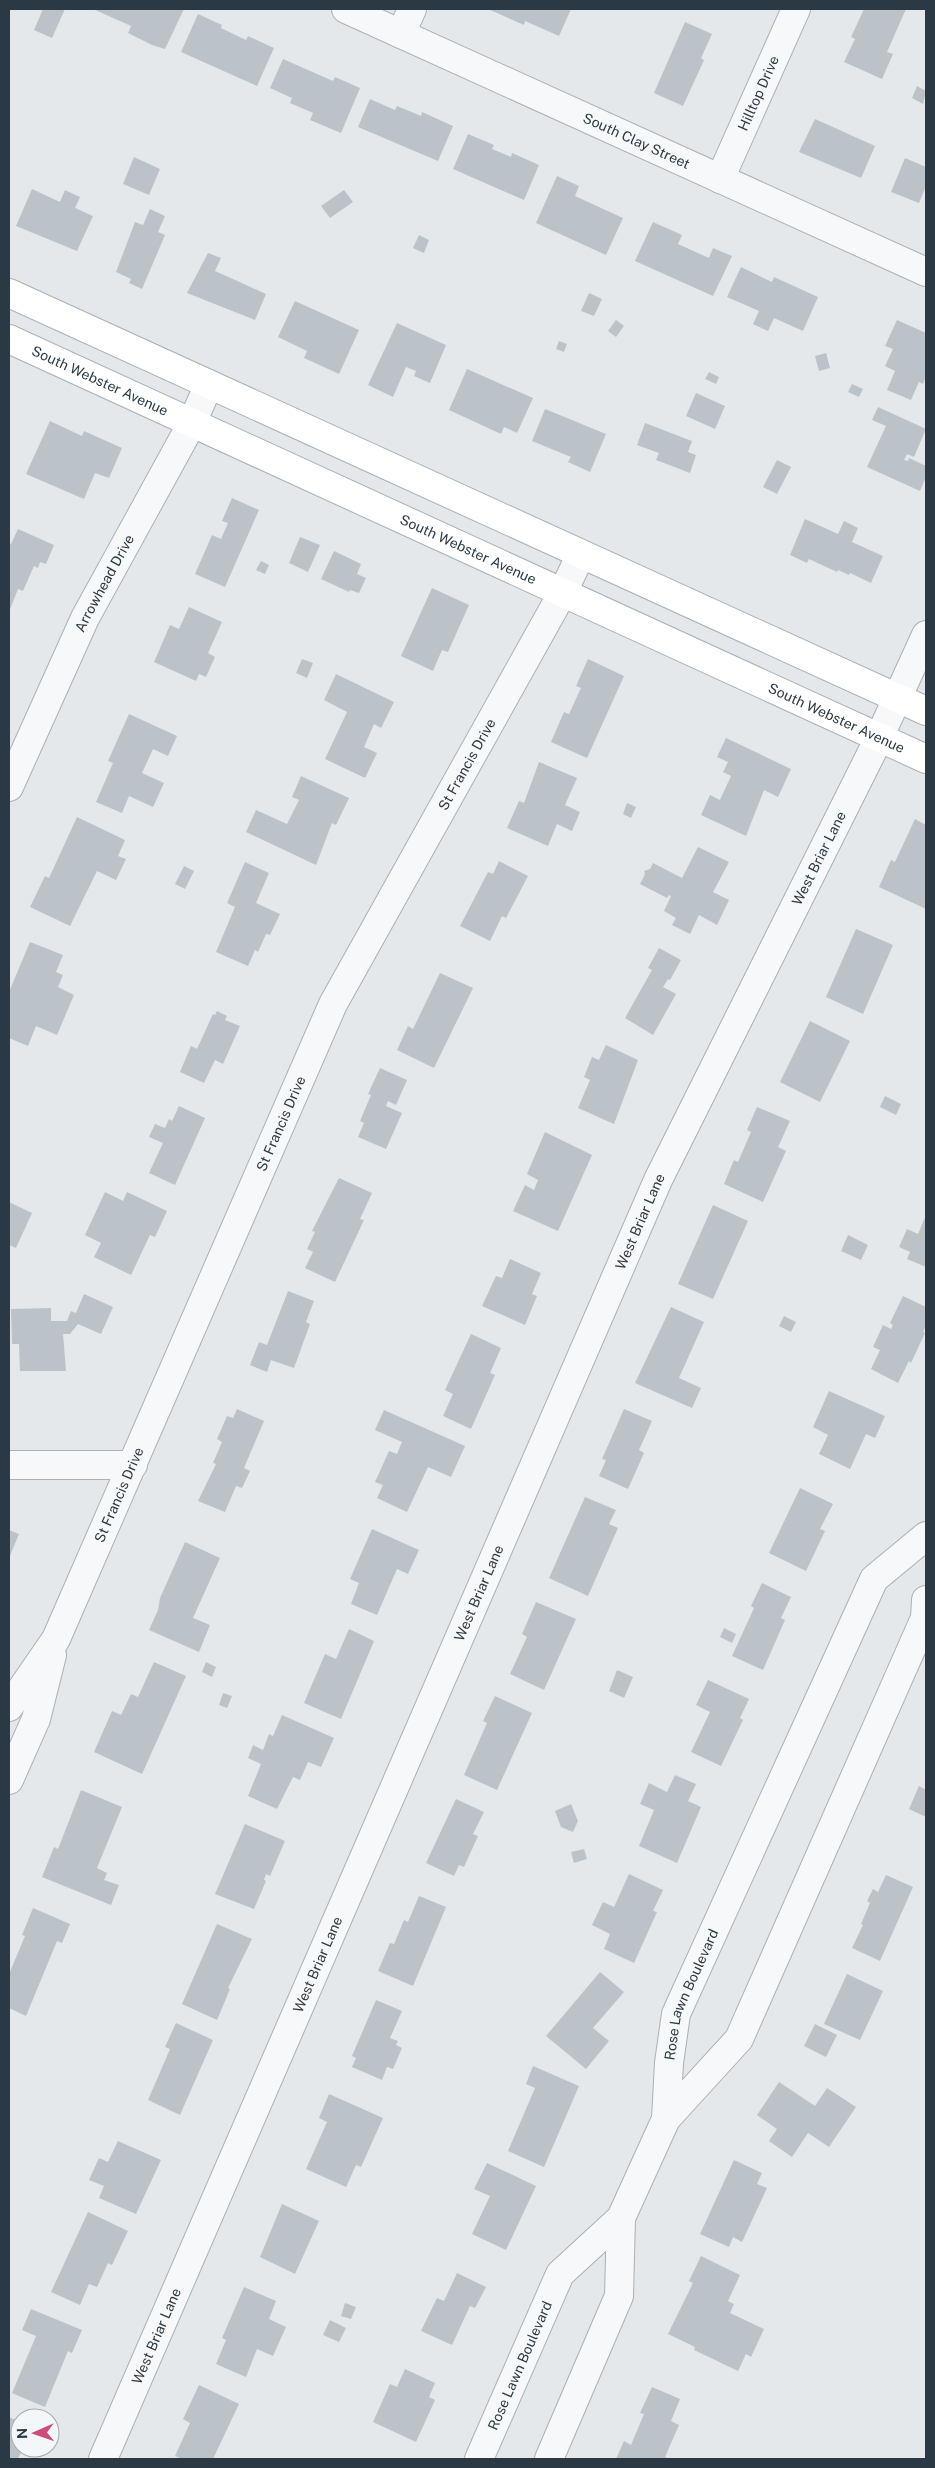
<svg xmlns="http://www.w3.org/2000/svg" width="935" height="2468" font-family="'Public Sans',sans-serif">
<rect width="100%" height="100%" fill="#e4e8eb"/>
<!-- building -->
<g fill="#bbc3c9">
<path d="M43,9H65L52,38L34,30Z"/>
<path d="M93,9H184L165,49L152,45L128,33L131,26Z"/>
<path d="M488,9H571L559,36L525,21L524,25Z"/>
<path d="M864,9H906L887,52L893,54L882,79L844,62L855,39L851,37Z"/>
<path d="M198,14L222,25L221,28L246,40L248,36L274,48L257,86L181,52Z"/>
<path d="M685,22L712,34L701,58L704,60L683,106L654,93Z"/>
<path d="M283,59L333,81L335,77L360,88L341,133L310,120L313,113L290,103L292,98L270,88Z"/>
<path d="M917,86L926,91L923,104L912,98Z"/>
<path d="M370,99L395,110L397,106L421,116L422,112L453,126L438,161L358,127Z"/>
<path d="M815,119L875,146L861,178L799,152Z"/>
<path d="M468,134L494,145L492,149L511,157L512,153L539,165L524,200L453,169Z"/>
<path d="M134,157L160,169L149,195L123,184Z"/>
<path d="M905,158L926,167V186L919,203L891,192Z"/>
<path d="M557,176L579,186L575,196L623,218L606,255L536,223Z"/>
<path d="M32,189L60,202L65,190L80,197L75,208L93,216L77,251L16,226Z"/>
<path d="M344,190L353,202L330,218L321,206Z"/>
<path d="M150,209L165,216L158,232L165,235L142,289L129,283L131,279L116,272L135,222L143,225Z"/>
<path d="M653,222L682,235L678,244L709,258L713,248L732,256L713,296L635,261Z"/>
<path d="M419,235L429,240L424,253L413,248Z"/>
<path d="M208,253L221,258L215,271L266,294L255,320L187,293Z"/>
<path d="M741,267L772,282L774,277L818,297L803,331L774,318L768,331L753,324L759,311L727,297Z"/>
<path d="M589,293L602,299L594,316L581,311Z"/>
<path d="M295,301L359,330L339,374L304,358L307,351L278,337Z"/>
<path d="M616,320L624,326L616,337L608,331Z"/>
<path d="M897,320L926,333V376L923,384L919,382L911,400L887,390L895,371L885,366L893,349L885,346Z"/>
<path d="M397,323L446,345L430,383L414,376L416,371L406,367L393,397L368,385Z"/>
<path d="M559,341L567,344L564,352L556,349Z"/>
<path d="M826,353L830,368L819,371L815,356Z"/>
<path d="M467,369L533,398L517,433L504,427L501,434L449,410Z"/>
<path d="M709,372L719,377L716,384L705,379Z"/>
<path d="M852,384L863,389L859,397L848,392Z"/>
<path d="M696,393L725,406L715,429L686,416Z"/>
<path d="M878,407L926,429L914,457L907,454L904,460L908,461L909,458L926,466V477L920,491L867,467L886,426L872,420Z"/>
<path d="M545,409L606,434L590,472L568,462L571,457L532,441Z"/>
<path d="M50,421L82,436L84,431L122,448L109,478L95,473L84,499L26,474Z"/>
<path d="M645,423L692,441L688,452L696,455L690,473L656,460L659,453L637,445Z"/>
<path d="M777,460L791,467L777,494L763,487Z"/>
<path d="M232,498L259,510L225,587L195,574L212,535L221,539L228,523L222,521Z"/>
<path d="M805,519L838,534L844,521L858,528L852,542L883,556L871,583L850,573L849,575L838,570L837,572L809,559L807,563L790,555Z"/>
<path d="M18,529L54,545L46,564L40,562L38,568L34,566L23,591L18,589L9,612V543L11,544Z"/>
<path d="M300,537L320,545L308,572L289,563Z"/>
<path d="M334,551L361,564L357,574L366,578L359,593L350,590L349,592L321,579Z"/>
<path d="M261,561L269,565L265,574L256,570Z"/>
<path d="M432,588L469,605L448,652L442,650L433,671L401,656Z"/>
<path d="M189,607L222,622L208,653L215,657L206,677L199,674L196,681L154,662L170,625L179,629Z"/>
<path d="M302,659L313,663L307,678L296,673Z"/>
<path d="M588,659L624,676L587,758L551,742L564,712L569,714L581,688L576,686Z"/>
<path d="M336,674L394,702L381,728L374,724L364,747L377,753L365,778L325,759L347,712L324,700Z"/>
<path d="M129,714L177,736L168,756L153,749L142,773L164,783L153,807L129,796L122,813L96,802L113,763L108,761Z"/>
<path d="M726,738L791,769L778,797L764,790L746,836L701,815L710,795L720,800L731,776L723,772L728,762L717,757Z"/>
<path d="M539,762L577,778L565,805L580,812L572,831L557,824L548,846L507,828L519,801L524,803Z"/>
<path d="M301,776L349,798L336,825L332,823L316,865L246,832L256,810L287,824L299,800L292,797Z"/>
<path d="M627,803L636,807L631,818L623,814Z"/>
<path d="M77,817L125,840L118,856L126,859L116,880L97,871L70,926L30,907L45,876L49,878Z"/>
<path d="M915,819L926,825V909L879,887L891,860L895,862Z"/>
<path d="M698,847L729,862L713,892L729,900L717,925L699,915L690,934L672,925L676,918L664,911L671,896L669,895L667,898L640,884L645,874L644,871L650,869L653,863L682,878Z"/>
<path d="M499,861L528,876L506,918L502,916L490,941L460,926L488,872L493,874Z"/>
<path d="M245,862L269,873L256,903L280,914L270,935L266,934L258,952L255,950L248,966L216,952L235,907L227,903Z"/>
<path d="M184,866L194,871L185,889L175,884Z"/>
<path d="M856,929L893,945L863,1014L826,997Z"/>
<path d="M30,942L63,955L56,972L63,975L58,987L74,995L57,1035L36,1026L28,1046L9,1038V992Z"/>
<path d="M659,948L681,960L670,980L668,979L663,987L676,994L653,1035L625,1018L652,970L648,968Z"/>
<path d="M440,973L473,988L434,1068L397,1050L408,1026L413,1029Z"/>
<path d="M217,1011L227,1016L225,1020L240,1026L223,1064L215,1060L204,1083L180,1072L191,1046L197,1049L213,1014L215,1015Z"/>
<path d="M810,1021L850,1041L820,1102L780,1082Z"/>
<path d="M606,1045L638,1060L614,1124L578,1108L590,1080L584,1077L592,1057L599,1060Z"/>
<path d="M380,1068L407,1080L396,1105L388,1101L386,1106L402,1113L386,1149L358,1137L364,1123L360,1121L371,1095L368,1094Z"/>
<path d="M885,1096L901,1104L896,1115L880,1107Z"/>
<path d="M179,1106L205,1118L175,1185L149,1173L163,1143L149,1137L155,1124L165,1128L169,1119L172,1121Z"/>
<path d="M757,1107L790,1121L778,1147L786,1151L763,1202L724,1184L734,1160L738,1162L751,1132L747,1130Z"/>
<path d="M545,1132L592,1155L558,1231L513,1211L525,1185L534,1190L538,1180L527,1174Z"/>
<path d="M339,1178L372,1193L360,1219L364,1220L335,1282L305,1268L313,1252L307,1249L315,1232L312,1231Z"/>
<path d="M105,1192L123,1201L127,1192L167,1211L155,1237L150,1235L131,1275L94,1257L101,1243L85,1235Z"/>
<path d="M9,1202L32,1213L16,1248L9,1245Z"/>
<path d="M713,1205L748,1221L713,1299L678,1284Z"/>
<path d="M926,1215V1267L907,1259L910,1252L899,1247L907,1229L918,1234Z"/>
<path d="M848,1235L868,1245L861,1260L841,1251Z"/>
<path d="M510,1259L541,1273L532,1294L537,1296L525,1325L482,1306L496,1276L502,1278Z"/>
<path d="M288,1291L314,1301L306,1322L310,1324L294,1368L271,1360L267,1372L250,1365L259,1342L267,1345Z"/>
<path d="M84,1294L113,1307L101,1334L78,1324L70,1334H63L66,1371H20L19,1344H12L11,1309L51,1308V1321H67L71,1311L76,1313Z"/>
<path d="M903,1296L926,1307V1325L923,1332L925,1333L911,1363L909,1361L898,1383L871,1369L880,1350L873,1347L883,1325L891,1329L893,1325L890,1323Z"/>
<path d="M671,1307L704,1322L679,1378L701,1388L692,1408L635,1383Z"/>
<path d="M784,1316L796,1322L791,1332L779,1326Z"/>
<path d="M471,1334L501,1348L490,1373L495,1375L471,1429L443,1416L453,1394L445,1390Z"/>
<path d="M829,1391L885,1416L875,1438L866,1434L850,1469L819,1454L828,1435L813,1427Z"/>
<path d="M237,1409L264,1421L244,1468L250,1471L242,1488L236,1486L225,1512L198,1501L216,1464L213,1463L222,1442L217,1439L227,1416L233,1418Z"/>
<path d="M624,1409L652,1421L639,1450L644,1453L628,1489L599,1476L606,1460L602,1459Z"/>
<path d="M384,1410L465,1446L451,1477L428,1467L407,1512L377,1498L383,1485L375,1482L389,1451L397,1454L402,1442L375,1430Z"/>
<path d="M800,1488L833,1504L820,1529L825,1531L806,1571L769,1553Z"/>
<path d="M585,1497L616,1510L609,1524L618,1528L588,1596L549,1578Z"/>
<path d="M372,1529L419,1550L408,1574L397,1569L377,1615L351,1604L359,1583L350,1579Z"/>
<path d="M9,1530L19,1534L9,1558Z"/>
<path d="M185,1542L220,1558L193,1618L210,1625L199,1652L149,1630L158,1610L160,1598Z"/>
<path d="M762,1583L791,1597L781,1618L785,1620L763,1670L732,1656L754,1608L751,1606Z"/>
<path d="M536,1602L576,1619L544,1690L510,1674L527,1637L522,1634Z"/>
<path d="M724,1628L736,1634L732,1643L720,1637Z"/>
<path d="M349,1629L374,1641L341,1719L304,1703L325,1654L336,1659Z"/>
<path d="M154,1662L186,1676L142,1774L94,1752L112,1711L121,1715L131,1694L138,1697Z"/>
<path d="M206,1662L216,1667L212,1677L202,1672Z"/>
<path d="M617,1670L633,1677L624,1698L609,1691Z"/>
<path d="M708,1680L749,1699L740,1718L743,1720L721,1766L691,1752L710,1712L696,1705Z"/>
<path d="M223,1693L232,1696L227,1708L219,1705Z"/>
<path d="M495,1696L532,1713L497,1790L464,1775L487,1723L483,1721Z"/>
<path d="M282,1715L334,1738L321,1767L308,1762L300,1780L293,1777L277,1809L248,1796L261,1764L248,1758L253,1745L263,1750L269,1734L273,1736Z"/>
<path d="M675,1775L696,1784L688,1801L701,1807L677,1863L639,1846L654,1810L640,1804L649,1783L667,1792Z"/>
<path d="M919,1786L926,1790V1817L909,1809Z"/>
<path d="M81,1790L122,1807L97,1868L107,1873L104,1880L119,1885L111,1905L42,1877L54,1847L58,1849Z"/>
<path d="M456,1799L484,1812L473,1834L478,1836L464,1867L459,1865L454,1876L426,1863Z"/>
<path d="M571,1804L578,1821L573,1832L561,1827L555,1811Z"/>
<path d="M245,1824L285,1841L270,1876L266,1874L264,1880L266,1881L254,1909L215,1894Z"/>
<path d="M584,1849L587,1859L574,1863L571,1852Z"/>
<path d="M629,1874L663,1890L653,1911L657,1912L634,1963L604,1949L610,1934L592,1925L603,1902L614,1907Z"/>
<path d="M886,1875L913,1887L880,1961L852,1948L863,1925L861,1924L870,1903L867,1901L873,1889L878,1892Z"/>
<path d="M419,1896L446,1907L413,1986L378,1971L390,1943L394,1944L404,1920L408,1922Z"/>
<path d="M33,1908L70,1924L62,1943L57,1941L26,2016L9,2008V1974L25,1936L22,1935Z"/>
<path d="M217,1924L252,1939L228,1988L230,1989L217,2020L182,2004Z"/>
<path d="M600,1972L624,1992L593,2028L609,2041L586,2069L546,2036Z"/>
<path d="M847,1974L883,1991L860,2040L824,2024Z"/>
<path d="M376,2000L402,2011L390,2038L398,2041L396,2045L402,2048L393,2069L387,2067L382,2080L352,2067L356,2058L352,2056Z"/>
<path d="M176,2023L213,2040L180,2115L148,2100L170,2049L165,2047Z"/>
<path d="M815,2024L837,2035L826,2057L804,2046Z"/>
<path d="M533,2066L579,2086L544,2167L508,2151L535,2088L526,2084Z"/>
<path d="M779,2082L815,2106L827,2088L856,2107L829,2147L808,2133L792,2157L769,2141L777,2129L757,2115Z"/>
<path d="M329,2094L383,2118L361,2167L356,2165L346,2187L306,2169L327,2122L319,2118Z"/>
<path d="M118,2141L161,2160L136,2214L99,2198L104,2186L89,2180L99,2158L108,2162Z"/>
<path d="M734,2160L762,2173L757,2184L767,2188L742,2242L733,2237L729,2247L700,2234Z"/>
<path d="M487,2163L536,2186L506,2250L472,2234L490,2196L474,2189Z"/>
<path d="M282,2204L319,2221L295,2274L260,2257Z"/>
<path d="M88,2212L128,2231L112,2265L108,2263L97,2287L89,2284L80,2305L51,2292Z"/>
<path d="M701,2256L740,2275L728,2301L734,2304L730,2313L764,2329L751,2357L746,2354L738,2371L694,2350L695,2347L668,2334L693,2283L689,2281Z"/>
<path d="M457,2273L486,2287L475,2308L470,2306L452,2345L421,2331L437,2298L444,2301Z"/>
<path d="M244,2287L276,2301L269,2319L286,2327L273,2356L257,2349L246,2377L216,2364L226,2340L222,2338Z"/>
<path d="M345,2303L356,2307L351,2319L341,2316Z"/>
<path d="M31,2309L82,2330L72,2353L68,2351L45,2407L12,2393L36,2336L22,2330Z"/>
<path d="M330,2320L346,2328L339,2342L323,2335Z"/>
<path d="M405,2369L435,2383L429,2397L435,2400L416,2442L373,2422L390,2384L397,2387Z"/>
<path d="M199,2385L239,2404L213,2459H182L175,2456L190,2423L183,2419Z"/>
<path d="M652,2387L680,2399L671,2421L679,2425L665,2457L671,2459H616L624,2441L631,2445L644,2414L640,2413Z"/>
<path d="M9,2417L20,2422V2448H23L18,2459H9Z"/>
</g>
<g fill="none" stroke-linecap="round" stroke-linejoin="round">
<defs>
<g id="street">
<path id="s1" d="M346,9L926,272"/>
<path d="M401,34L412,9"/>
<path id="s2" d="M720,179L796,9"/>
<path id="s3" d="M9,787L85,618L192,423L209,384"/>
<path d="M9,1465H133"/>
<path id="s4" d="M9,1707L56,1639L333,1004L563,592L581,554"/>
<path d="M9,1780L36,1719L52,1655"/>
<path d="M666,2119L739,2039L925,1618L926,1600"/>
<path id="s5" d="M103,2459L658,1180L879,738L926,635"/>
<path id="s6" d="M479,2459L560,2274L621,2218L666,2119L669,2063L676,2014L874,1579L926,1536"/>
<path d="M549,2459L619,2296L621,2218"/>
</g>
<g id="secondary">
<path d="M9,293L926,711"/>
<path id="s7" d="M9,339L926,759"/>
</g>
</defs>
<!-- street casing -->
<use href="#street" stroke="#a9b0b6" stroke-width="30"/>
<!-- secondary casing -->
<use href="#secondary" stroke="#a9b0b6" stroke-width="30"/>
<!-- street -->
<use href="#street" stroke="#f7f8fa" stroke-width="28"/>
<!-- secondary -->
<use href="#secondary" stroke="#fff" stroke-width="28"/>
</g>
<g text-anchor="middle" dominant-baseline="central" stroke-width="4" stroke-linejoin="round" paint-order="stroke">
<!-- street labels -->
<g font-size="14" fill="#2b3944" stroke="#f4f7f9">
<text stroke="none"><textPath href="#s2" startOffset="94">Hilltop Drive</textPath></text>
<text stroke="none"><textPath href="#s1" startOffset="319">South Clay Street</textPath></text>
<text stroke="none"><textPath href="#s7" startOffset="100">South Webster Avenue</textPath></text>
<text stroke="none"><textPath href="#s7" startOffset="505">South Webster Avenue</textPath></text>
<text stroke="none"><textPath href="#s3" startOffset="225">Arrowhead Drive</textPath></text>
<text stroke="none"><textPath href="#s7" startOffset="910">South Webster Avenue</textPath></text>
<text stroke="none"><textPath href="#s4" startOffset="1050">St Francis Drive</textPath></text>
<text stroke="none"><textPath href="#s5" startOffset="1754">West Briar Lane</textPath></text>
<text stroke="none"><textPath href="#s4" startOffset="645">St Francis Drive</textPath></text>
<text stroke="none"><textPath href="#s5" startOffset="1349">West Briar Lane</textPath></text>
<text stroke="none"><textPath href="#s4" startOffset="240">St Francis Drive</textPath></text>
<text stroke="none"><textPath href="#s5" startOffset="944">West Briar Lane</textPath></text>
<text stroke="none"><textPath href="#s5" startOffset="539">West Briar Lane</textPath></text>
<text stroke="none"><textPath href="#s6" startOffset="522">Rose Lawn Boulevard</textPath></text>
<text stroke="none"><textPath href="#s5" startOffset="134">West Briar Lane</textPath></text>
<text stroke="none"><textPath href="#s6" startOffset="102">Rose Lawn Boulevard</textPath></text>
</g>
</g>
<!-- border -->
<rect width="935" height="2468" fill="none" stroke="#2b3944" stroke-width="20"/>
<!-- north arrow -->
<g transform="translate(35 2433) rotate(268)"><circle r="24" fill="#f4f7f9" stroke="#a4abb1"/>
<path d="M0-4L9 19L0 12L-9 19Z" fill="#cd4c7a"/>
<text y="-8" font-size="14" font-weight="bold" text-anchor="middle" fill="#2b3944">N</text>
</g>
</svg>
